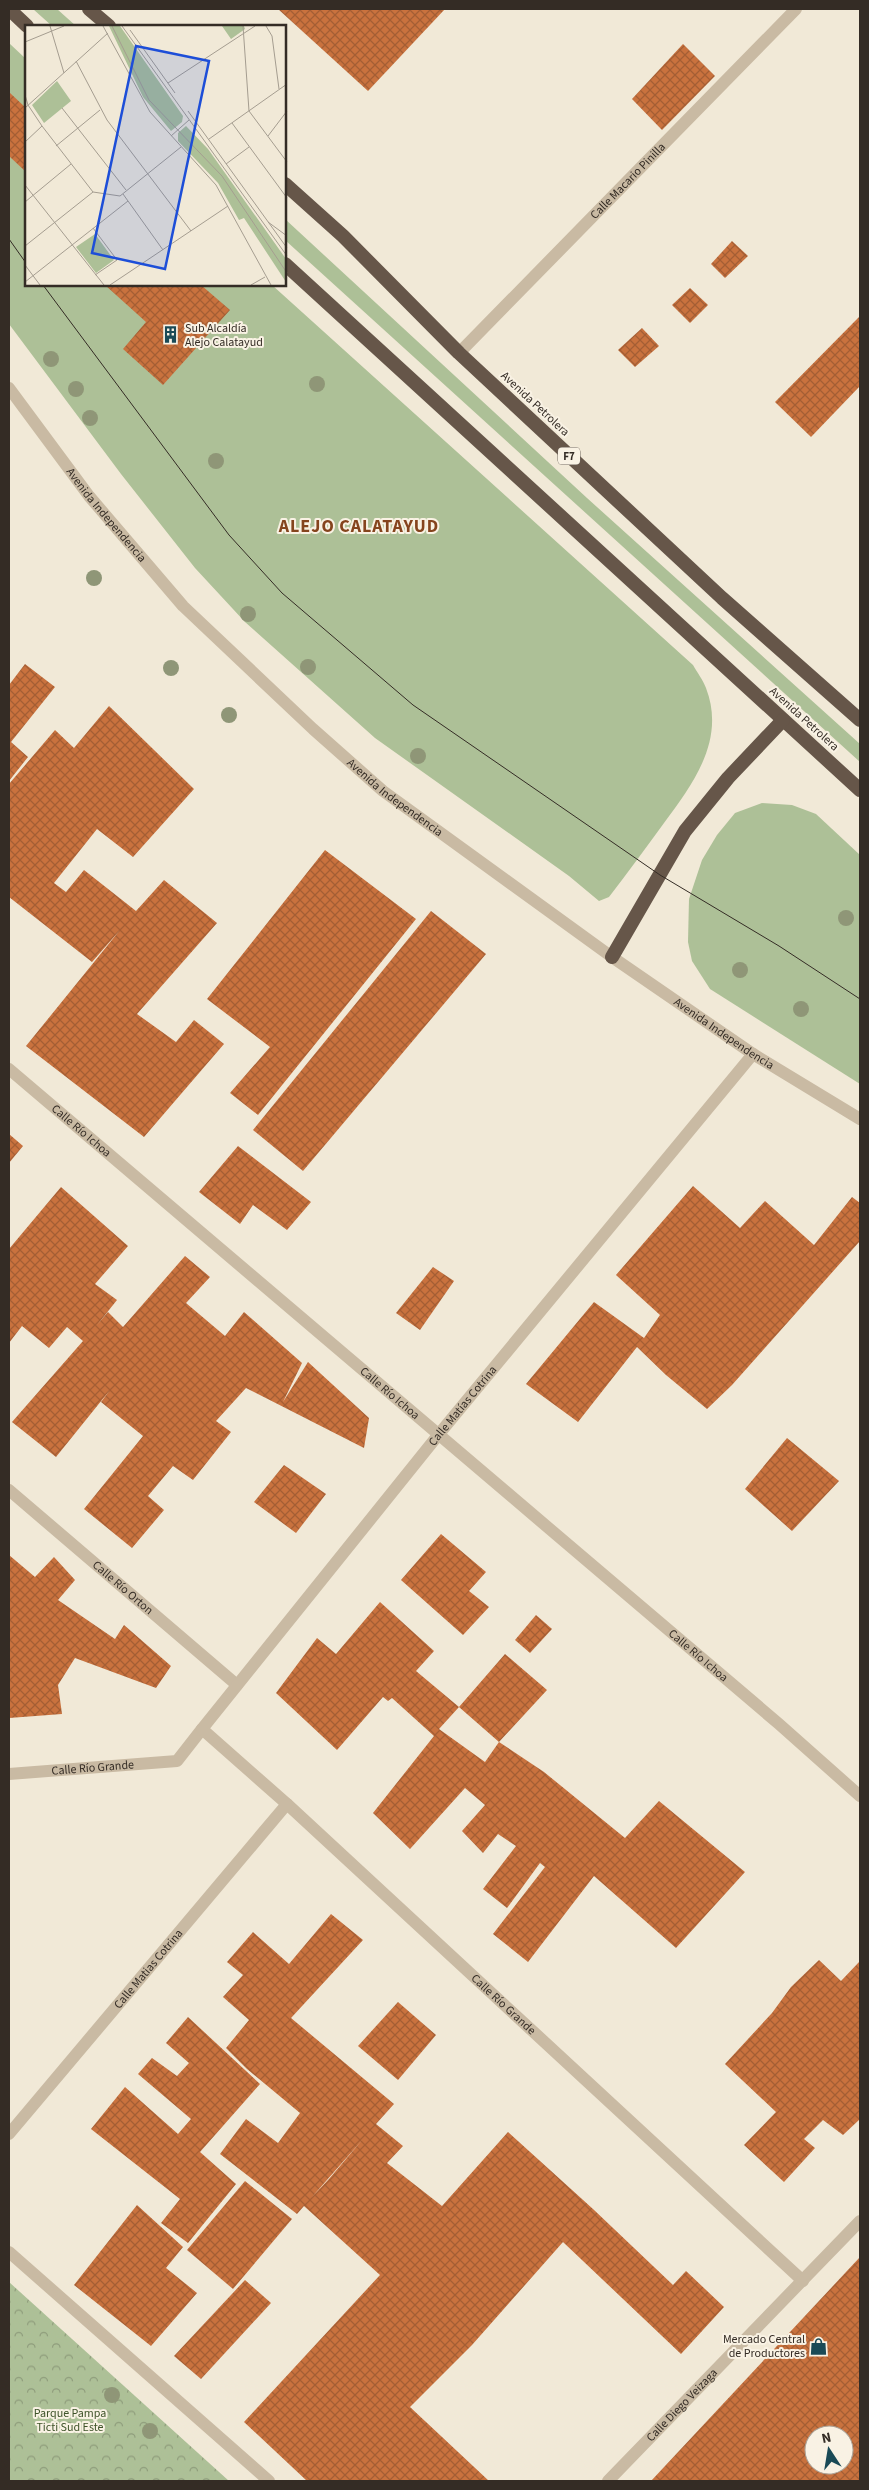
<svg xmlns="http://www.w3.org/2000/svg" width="869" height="2490" font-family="'Source Sans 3',sans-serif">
<defs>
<pattern id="forest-crowns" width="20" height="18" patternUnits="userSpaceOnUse" patternTransform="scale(1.25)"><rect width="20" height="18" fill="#adc097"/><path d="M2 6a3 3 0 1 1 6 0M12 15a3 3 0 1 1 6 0" fill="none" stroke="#8e9c7b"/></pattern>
<pattern id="building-cross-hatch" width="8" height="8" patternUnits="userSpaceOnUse" patternTransform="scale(1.25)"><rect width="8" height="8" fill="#c9723e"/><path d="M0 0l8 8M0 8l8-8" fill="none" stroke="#a45e34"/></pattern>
</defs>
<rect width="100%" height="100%" fill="#f1e9d7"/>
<!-- green -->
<g fill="#adc097">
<path d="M33,9H57L76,26H52Z"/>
<path d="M9,43L26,59V285H272L693,665C697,672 703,680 706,688C726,740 693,784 664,823C646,848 628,872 609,897L599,901L569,876L375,738L245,622L195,568L121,474L9,324Z"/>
<path d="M285,219L587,498L860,744V762L285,240Z"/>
<path d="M762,803L792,805L816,814L860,855V1084L710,989L692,961L688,942L689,899L702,860L717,835L735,813Z"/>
</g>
<!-- forest -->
<path fill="url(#forest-crowns)" d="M9,2282L229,2481H9Z"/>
<!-- building -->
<g fill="url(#building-cross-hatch)" fill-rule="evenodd">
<path d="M278,9H445L368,91Z"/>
<path d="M683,44L715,76L662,130L632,99Z"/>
<path d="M9,92L26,108V172L9,156Z"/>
<path d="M732,241L748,256L725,278L711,264Z"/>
<path d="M105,285H201L230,310L163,385L123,349L146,322Z"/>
<path d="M690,288L708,305L690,323L672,305Z"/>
<path d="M860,316V386L811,437L775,402Z"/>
<path d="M642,328L659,346L635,367L618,350Z"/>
<path d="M25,664L55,687L11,742L28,757L9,781V685Z"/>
<path d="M109,706L194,789L133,857L97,829L54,883L66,892L84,870L136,911L164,880L217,923L137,1014L176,1042L194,1020L224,1044L144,1137L26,1046L120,930L92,962L9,897V784L55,730L74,748Z"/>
<path d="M325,850L416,919L258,1115L230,1093L270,1047L207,999Z"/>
<path d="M431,911L486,954L303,1171L253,1130Z"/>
<path d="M9,1134L23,1146L9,1163Z"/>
<path d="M238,1146L311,1202L287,1230L253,1205L240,1224L199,1192Z"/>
<path d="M693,1186L740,1228L765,1201L814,1245L852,1197L860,1203V1241L732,1385L707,1409L666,1375L637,1347L578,1422L526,1384L594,1302L644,1338L660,1315L616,1275Z"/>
<path d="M61,1187L128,1246L95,1284L117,1300L97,1325L108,1312L123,1327L185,1256L210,1277L186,1303L225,1336L244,1312L302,1363L283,1402L308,1362L369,1418L364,1448L246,1388L216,1421L231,1432L193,1480L173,1466L148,1496L164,1510L132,1548L84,1509L143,1436L101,1402L110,1390L56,1457L12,1422L83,1341L67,1327L49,1348L22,1326L9,1343V1249Z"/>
<path d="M433,1267L454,1281L420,1330L396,1313Z"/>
<path d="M787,1438L839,1481L792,1531L745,1489Z"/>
<path d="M284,1465L326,1494L296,1533L254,1502Z"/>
<path d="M441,1534L486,1572L469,1591L489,1607L463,1635L401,1580Z"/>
<path d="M9,1555L35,1577L54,1557L75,1580L58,1600L115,1639L124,1625L171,1666L156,1688L75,1658L58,1685L62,1714L9,1718Z"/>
<path d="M380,1602L434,1651L416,1671L459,1707L439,1729L485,1762L499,1742L459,1707L505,1654L547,1690L499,1742L544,1772L625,1838L659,1801L745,1872L676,1948L594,1876L528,1962L493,1934L545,1867L540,1863L507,1908L483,1889L516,1846L498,1834L483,1853L462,1831L485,1805L465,1788L410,1849L373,1813L434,1736L392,1698L388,1701L383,1697L337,1750L276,1693L317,1638L336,1654Z"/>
<path d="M536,1615L552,1629L530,1653L515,1640Z"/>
<path d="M331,1914L363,1940L291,2018L394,2104L376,2124L403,2146L387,2163L442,2206L508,2132L593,2209L673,2285L686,2271L724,2307L681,2354L563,2242L472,2345L410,2407L489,2481H307L244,2422L380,2275L304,2206L297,2214L220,2154L246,2119L278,2143L300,2113L247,2069L226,2048L249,2020L223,1997L243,1975L227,1962L253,1932L289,1964ZM363,2139L329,2179L312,2197Z"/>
<path d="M819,1960L841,1981L860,1961V2119L843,2135L823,2120L804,2139L815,2148L784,2182L744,2145L776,2112L725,2064L772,2013L791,1987Z"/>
<path d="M398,2002L436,2035L398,2080L358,2046Z"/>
<path d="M188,2017L260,2084L200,2152L236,2184L188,2243L161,2223L180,2199L91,2129L125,2087L178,2134L191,2119L138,2074L152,2058L177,2076L189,2063L166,2043Z"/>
<path d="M245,2181L292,2219L233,2289L187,2250Z"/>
<path d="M137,2205L183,2247L166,2268L197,2293L151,2346L74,2285Z"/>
<path d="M860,2257V2481H651ZM814,2435H844V2465H814Z"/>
<path d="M245,2280L271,2303L201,2379L174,2356Z"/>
</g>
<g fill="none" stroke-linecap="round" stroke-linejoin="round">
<!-- minor -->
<g stroke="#c9baa3" stroke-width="12">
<path id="s1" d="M459,353L796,9"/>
<path id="s2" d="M9,1069L779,1724L860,1796"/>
<path id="s3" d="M9,1490L237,1685"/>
<path id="s4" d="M9,1774L177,1761L202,1729"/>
<path id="s5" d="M287,1804L803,2281"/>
<path d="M9,2252L269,2481"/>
<path id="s6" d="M608,2481L860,2221"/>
</g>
<!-- tertiary -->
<g stroke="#c9baa3" stroke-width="12">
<path id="s7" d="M9,388L89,496L183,606L313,729L383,791L612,957L753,1054L860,1119"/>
<path id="s8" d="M9,2134L287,1804L202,1729L439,1434L753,1054"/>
</g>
<!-- trunk -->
<g stroke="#665649" stroke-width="14">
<path d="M9,9L27,26"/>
<path d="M89,9L109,26"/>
<path d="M285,184L343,236L459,353L722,598L860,720"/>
<path d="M285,264L860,790"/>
<path d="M612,957L685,831L728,778L783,720"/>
</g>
<!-- tram -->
<g stroke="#342c25" stroke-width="1">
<path d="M9,239L26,263"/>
<path d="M43,285L229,535L282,593L413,705L660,875L779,946L860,999"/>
</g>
</g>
<!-- trees -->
<g fill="#8f9677">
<circle cx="51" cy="359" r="8"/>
<circle cx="317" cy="384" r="8"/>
<circle cx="76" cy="389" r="8"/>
<circle cx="90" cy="418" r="8"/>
<circle cx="216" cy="461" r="8"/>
<circle cx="94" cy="578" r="8"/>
<circle cx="248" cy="614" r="8"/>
<circle cx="308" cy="667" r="8"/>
<circle cx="171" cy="668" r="8"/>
<circle cx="229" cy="715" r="8"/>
<circle cx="418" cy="756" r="8"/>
<circle cx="846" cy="918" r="8"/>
<circle cx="740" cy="970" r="8"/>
<circle cx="801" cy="1009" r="8"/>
<circle cx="112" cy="2395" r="8"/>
<circle cx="150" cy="2431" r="8"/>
</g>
<!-- icons -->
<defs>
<symbol id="building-bare" viewBox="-9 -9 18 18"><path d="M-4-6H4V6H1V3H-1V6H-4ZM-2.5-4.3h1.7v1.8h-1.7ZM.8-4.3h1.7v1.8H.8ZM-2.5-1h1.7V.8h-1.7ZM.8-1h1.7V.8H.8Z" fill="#1a4a56" stroke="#f9f2e4" stroke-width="2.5" paint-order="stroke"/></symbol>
<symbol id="shop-bare" viewBox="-9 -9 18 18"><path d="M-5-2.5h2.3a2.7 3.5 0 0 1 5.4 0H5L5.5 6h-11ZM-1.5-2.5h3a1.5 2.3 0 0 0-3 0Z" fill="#1a4a56" stroke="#f9f2e4" stroke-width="2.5" paint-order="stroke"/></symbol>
</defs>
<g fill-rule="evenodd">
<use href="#building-bare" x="158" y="322" width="25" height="25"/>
<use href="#shop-bare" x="806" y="2334" width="25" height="25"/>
</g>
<g text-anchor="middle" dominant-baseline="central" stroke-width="4" stroke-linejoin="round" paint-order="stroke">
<!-- shield labels -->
<rect fill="#f9f2e4" stroke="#6f675e" stroke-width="1" x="558" y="447.5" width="22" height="17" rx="4"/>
<g font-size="11" font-weight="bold" fill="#342c25">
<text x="569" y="456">F7</text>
</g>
<!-- street labels -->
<g font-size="12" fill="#342c25" stroke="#f9f2e4">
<text stroke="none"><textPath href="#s1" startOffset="241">Calle Macario Pinilla</textPath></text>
<text transform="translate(535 404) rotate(43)">Avenida Petrolera</text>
<text stroke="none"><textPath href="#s7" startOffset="160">Avenida Independencia</textPath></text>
<text transform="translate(804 719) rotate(42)">Avenida Petrolera</text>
<text stroke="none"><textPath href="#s7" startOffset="565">Avenida Independencia</textPath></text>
<text stroke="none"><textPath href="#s7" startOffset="970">Avenida Independencia</textPath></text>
<text stroke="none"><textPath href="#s2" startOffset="95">Calle Río Ichoa</textPath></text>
<text stroke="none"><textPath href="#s2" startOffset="500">Calle Río Ichoa</textPath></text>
<text stroke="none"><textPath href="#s8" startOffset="960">Calle Matías Cotrina</textPath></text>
<text stroke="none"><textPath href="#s3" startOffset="150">Calle Río Orton</textPath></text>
<text stroke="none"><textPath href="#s2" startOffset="905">Calle Río Ichoa</textPath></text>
<text stroke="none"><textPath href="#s4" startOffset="84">Calle Río Grande</textPath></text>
<text stroke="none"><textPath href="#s8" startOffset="216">Calle Matias Cotrina</textPath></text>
<text stroke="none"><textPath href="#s5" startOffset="295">Calle Río Grande</textPath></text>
<text stroke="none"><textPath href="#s6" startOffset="106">Calle Diego Veizaga</textPath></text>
</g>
<!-- poi labels -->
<g font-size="12" fill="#342c25" stroke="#f9f2e4" text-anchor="start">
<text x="185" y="328">Sub Alcaldía<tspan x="185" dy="14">Alejo Calatayud</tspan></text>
<text x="805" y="2339" text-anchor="end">Mercado Central<tspan x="805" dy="14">de Productores</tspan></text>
</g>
<!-- park labels -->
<g font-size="12" fill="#3e5329" stroke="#f9f2e4">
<text x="70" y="2413">Parque Pampa<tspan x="70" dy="14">Ticti Sud Este</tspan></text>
</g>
<!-- district labels -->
<g font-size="18" font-weight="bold" letter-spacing="1" fill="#85441d" stroke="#f9f2e4">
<text x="359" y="526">ALEJO CALATAYUD</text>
</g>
</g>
<!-- overview -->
<g transform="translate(25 25)">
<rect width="261" height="261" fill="#f1e9d7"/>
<path d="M84,1H95L158,91L157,97L146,106L118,72ZM197,1H219L220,4L206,14ZM161,101L183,124L261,234V257L219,193L214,195L193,158L153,116V108Z" fill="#adc097"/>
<path d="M32,56L46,76L19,98L7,80ZM70,209L89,235L71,248L51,222Z" fill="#adc097"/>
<path fill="none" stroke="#a59d90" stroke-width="1" d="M25,1L39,48M78,1L125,87L191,160L246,260M87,1L124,75L197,151L262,248M97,1L262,231M218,1L224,86L262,137M241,1L247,11L254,64M105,5L150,68M0,17L39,1M51,36L82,95L166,206M143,58L230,1M0,70L3,80L17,101L68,167L95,171L156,122M0,83L83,8M37,83L101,165M163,86L262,223M207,98L262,173M146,111L164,95M243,111L262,86M184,114L262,59M0,117L17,101M31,121L75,85M201,139L224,122M0,160L79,260M98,169L138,225M0,177L46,139M243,197L262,211M68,203L92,235L70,250M0,221L68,167M0,240L15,260M0,257L103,176M85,260L203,181M226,260L240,252"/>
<path fill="#1d4ed8" fill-opacity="0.15" stroke="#1d4ed8" stroke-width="2.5" d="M111,21L184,36L140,244L67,228Z"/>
<rect width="261" height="261" fill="none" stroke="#342c25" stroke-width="2.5"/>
</g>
<!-- border -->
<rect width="869" height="2490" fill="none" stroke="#342c25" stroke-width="20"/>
<!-- north arrow -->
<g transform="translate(829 2450) rotate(348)"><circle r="24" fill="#f9f2e4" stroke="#aaa398"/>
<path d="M0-4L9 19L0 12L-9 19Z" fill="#1a4a56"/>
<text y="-8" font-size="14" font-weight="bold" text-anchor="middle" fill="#342c25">N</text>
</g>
</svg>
